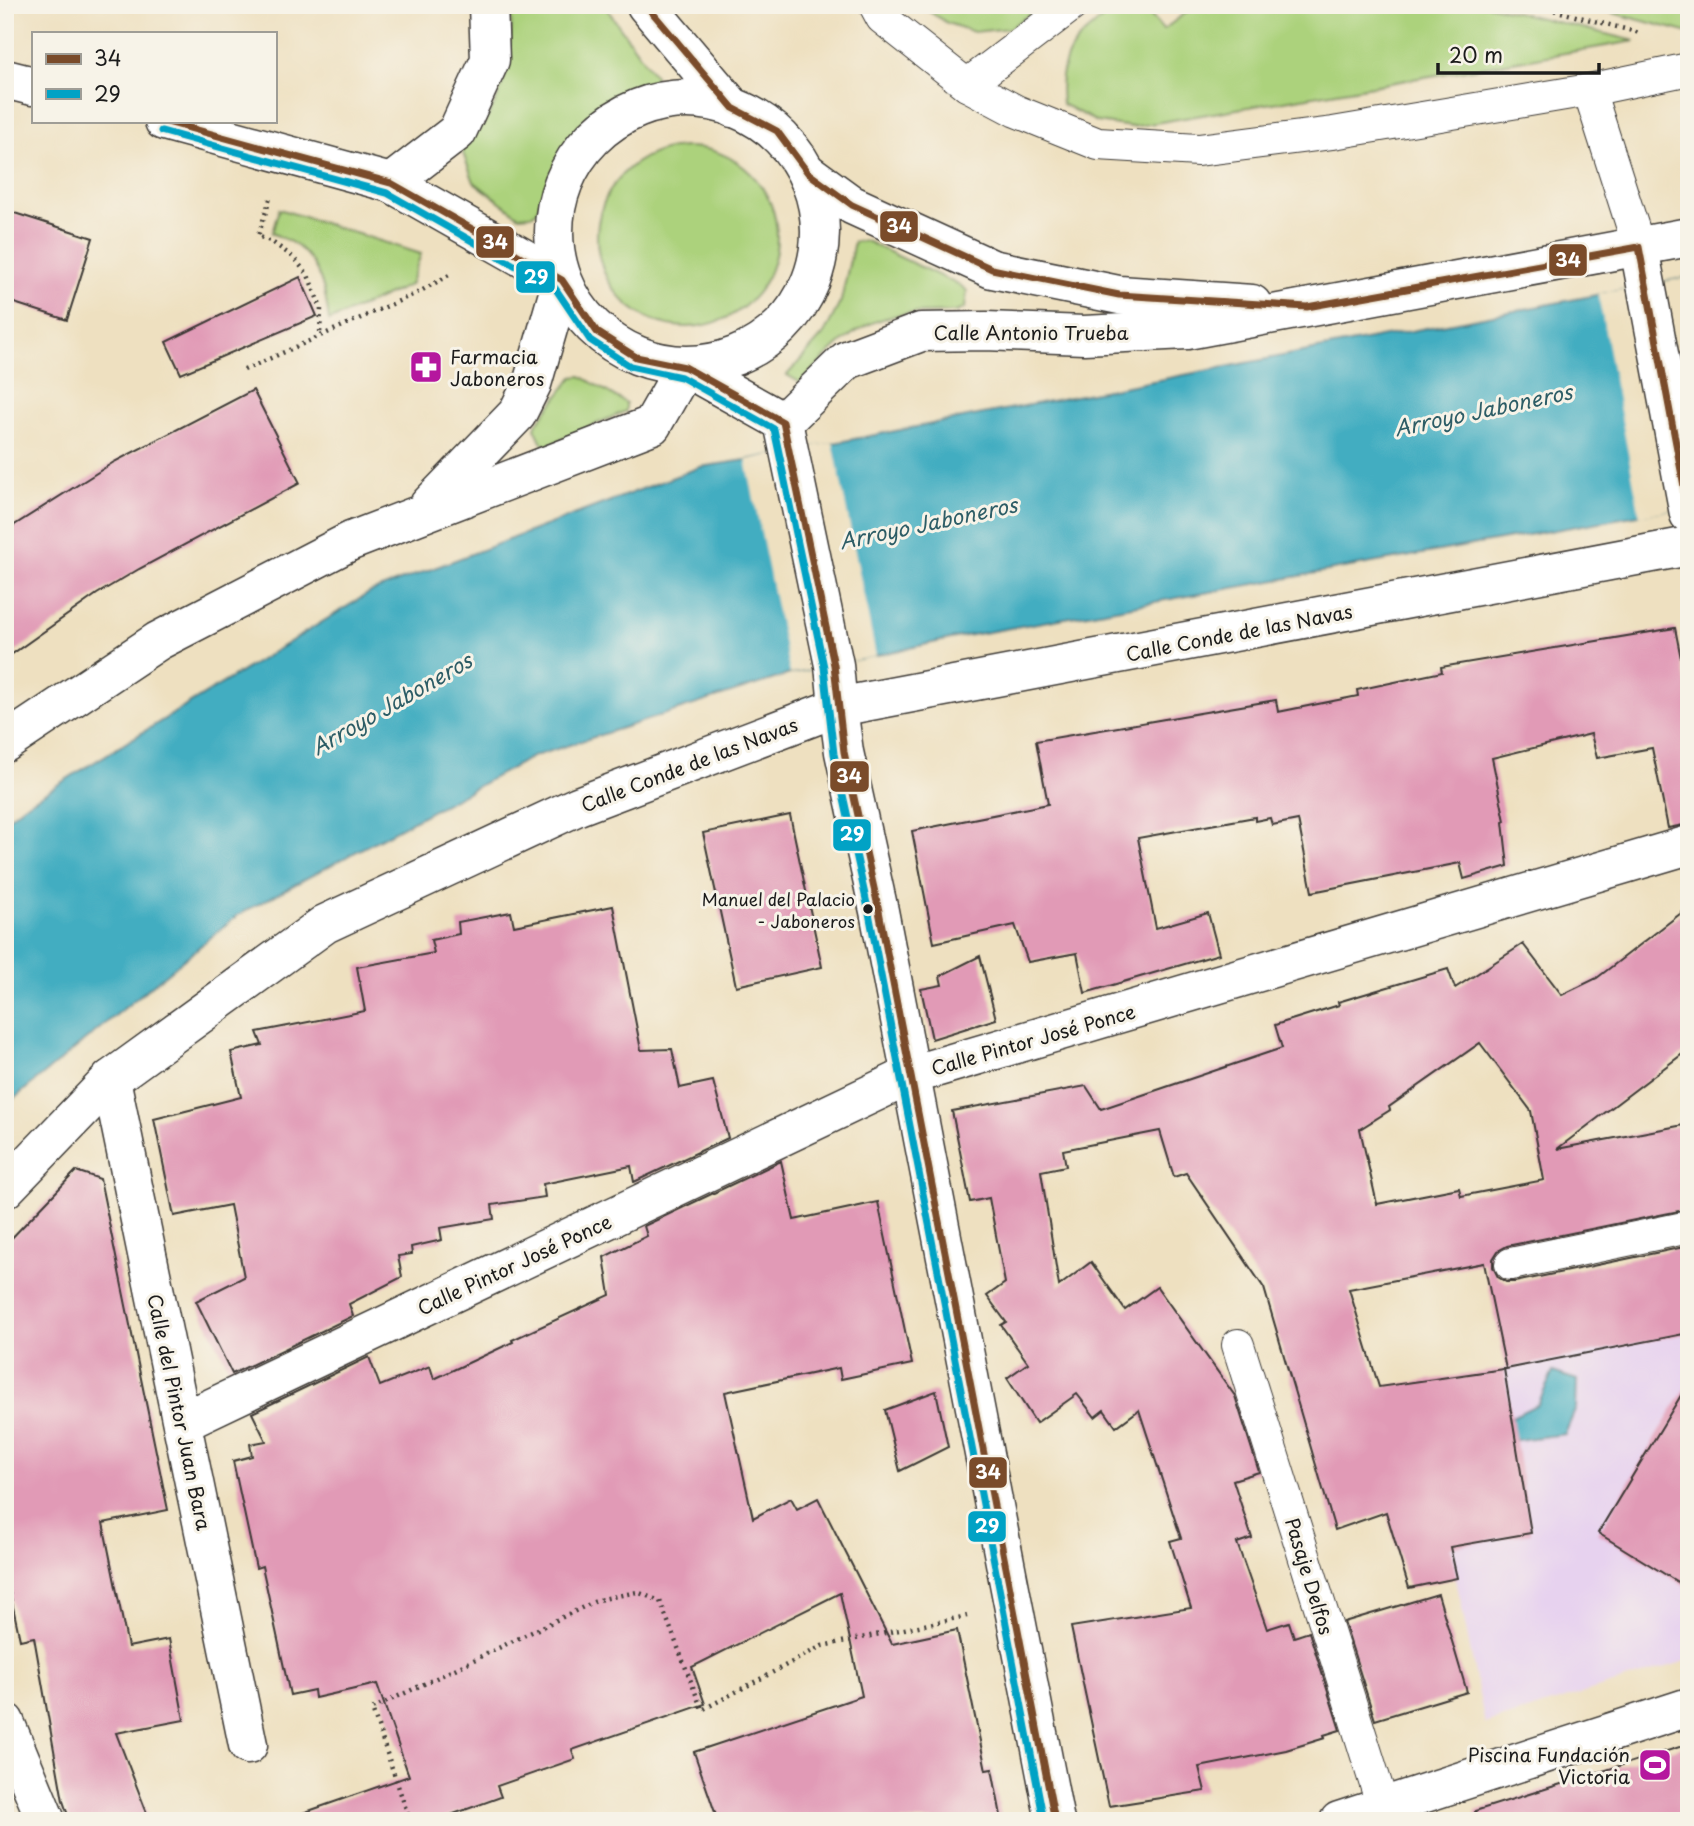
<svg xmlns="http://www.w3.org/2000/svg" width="1694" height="1826" font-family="'Playpen Sans',sans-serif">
<rect width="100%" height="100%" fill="#f7f3e8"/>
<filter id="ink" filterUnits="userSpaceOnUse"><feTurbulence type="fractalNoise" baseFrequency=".0143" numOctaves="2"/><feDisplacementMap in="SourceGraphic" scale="14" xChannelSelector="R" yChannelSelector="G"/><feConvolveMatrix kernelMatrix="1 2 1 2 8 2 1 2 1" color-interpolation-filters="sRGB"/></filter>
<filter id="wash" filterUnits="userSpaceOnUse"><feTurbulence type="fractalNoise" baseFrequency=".00686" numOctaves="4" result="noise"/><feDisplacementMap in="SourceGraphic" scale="28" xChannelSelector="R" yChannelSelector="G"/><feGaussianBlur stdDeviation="1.57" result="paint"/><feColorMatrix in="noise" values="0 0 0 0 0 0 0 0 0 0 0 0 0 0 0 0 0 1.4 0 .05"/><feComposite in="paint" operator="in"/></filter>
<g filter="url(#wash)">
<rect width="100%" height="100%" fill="#eee0c0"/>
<!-- built -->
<path fill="#e7d2ef" d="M1689,1333V1660L1485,1724L1417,1382L1506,1369Z"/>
<!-- green -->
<g fill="#acd27c" stroke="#64774c" stroke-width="2">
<path d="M511,5H604L655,76L654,86L650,91L618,106L584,131L561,155L546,186L537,211L531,215L519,216L474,182L461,148C468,140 477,132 483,123C507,91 513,44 511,5Z"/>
<path d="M919,5H1042L1010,28L974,32L947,23Z"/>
<path d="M1119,5H1142L1163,30L1196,5H1488L1635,41L1132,127L1097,122L1062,104C1056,49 1080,37 1119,5Z"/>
<path d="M1582,5H1689V33Z"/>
<circle cx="687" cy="237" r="90"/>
<path d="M279,209L421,254L410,285L329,321C326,294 321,264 297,246C290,241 280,237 272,233Z"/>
<path d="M866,241L961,286L967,291L965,308L956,312C934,313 908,311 886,318C850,328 825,357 801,383L787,375L824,334L841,301L854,242Z"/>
<path d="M581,376L626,403V411L546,446L542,443L535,428L537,423L573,377Z"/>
</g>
<!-- water -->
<g fill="#42adc1" stroke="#2f646e" stroke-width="2">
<path d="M1689,277V506L960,637L790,674L532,757L238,915L5,1106V821L23,806L371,592L700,467L746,460Z"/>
<path d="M1553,1372L1577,1380L1576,1408L1565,1434L1500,1442V1423L1538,1404Z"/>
</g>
<!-- pier -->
<g fill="#eee0c0">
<path d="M1689,277V506L1640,516L1598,294Z"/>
<path d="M833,442L876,656L790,674L746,460Z"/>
</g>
<g id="blocks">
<!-- building -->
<g fill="#e19ab6" fill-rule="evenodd">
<path d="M5,210L93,238L67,320L5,300Z"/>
<path d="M300,277L317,316L181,374L166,342Z"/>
<path d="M253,390L300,483L139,569L97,594L5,659V531L114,462Z"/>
<path d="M1675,628L1689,699V824L1668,828L1652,748L1597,758L1591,734L1492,758L1505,821L1503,822L1508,866L1464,879L1460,863L1312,892L1298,820L1272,825L1270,818L1255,821V817L1138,838L1156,928L1208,913L1219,954L1085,993L1077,953L1028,962L1015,925L934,943L912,831L1048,804L1036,741L1276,700L1278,712L1358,696L1357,690L1442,672L1441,667Z"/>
<path d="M790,815L822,967L736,986L703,833Z"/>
<path d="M613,906L641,1050L672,1049L680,1088L713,1081L728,1138L634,1182L631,1166L543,1184L545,1197L492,1205L494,1219L440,1228L442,1240L411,1247L412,1254L398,1256L402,1277L349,1304L353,1316L232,1374L196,1301L244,1277L230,1205L174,1216L154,1119L241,1097L231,1052L262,1045L257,1032L365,1011L357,967L434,953L431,940L459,934L458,922L511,912L514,926Z"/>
<path d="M1689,907V1049L1557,1149L1689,1124V1209L1507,1246L1498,1251L1493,1259V1267L1498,1277L1506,1282H1515L1689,1246V1333L1506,1369L1484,1263L1349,1289L1379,1387L1504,1369L1531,1533L1450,1547L1457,1578L1409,1588L1386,1512L1335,1530L1264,1288L1186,1173L1174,1177L1160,1131L1063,1150L1066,1166L1041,1171L1059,1286L1091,1262L1125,1310L1157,1287L1235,1396L1259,1472L1233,1480L1252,1538L1237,1543L1267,1629L1289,1622L1294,1637L1309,1632L1340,1730L1324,1735L1325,1738L1286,1750L1199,1767L1205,1791L1109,1806L1071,1627L1191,1608L1170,1541L1181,1538L1139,1410L1116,1427L1104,1410L1095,1417L1077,1394L1036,1423L1007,1378L1028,1363L1001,1325L1006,1322L987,1296L1005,1283L989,1198L970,1202L952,1111L1086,1086L1101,1109L1282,1048L1275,1025L1339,1005L1338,1002L1448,969L1455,988L1523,944L1562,995L1597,978ZM1480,1043L1531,1111L1544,1180L1461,1196L1459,1188L1377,1204L1360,1129L1390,1110L1389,1107Z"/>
<path d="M980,956L996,1019L932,1039L921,989L942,985L940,976Z"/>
<path d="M781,1161L794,1220L878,1202L912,1364L841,1379L839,1368L725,1392L753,1518L791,1498L797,1509L818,1498L892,1644L957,1630L986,1770L992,1769L1002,1821H718L694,1752L862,1696L840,1593L692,1667L705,1704L572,1750L575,1759L497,1786L501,1797L434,1821H301L300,1814L409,1776L377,1684L315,1698L314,1690L290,1695L262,1566L256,1568L233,1461L252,1456L250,1444L266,1441L252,1413L369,1357L380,1386L430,1366L434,1379L513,1342L512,1340L610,1295L604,1257L647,1236L644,1226Z"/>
<path d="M76,1171L100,1179L168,1510L103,1523L128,1647L169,1639L184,1720L116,1733L150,1821H70L63,1801L34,1637L20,1640L5,1569V1245Z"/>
<path d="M1689,1382V1589L1598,1533Z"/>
<path d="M936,1391L948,1447L900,1471L885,1410Z"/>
<path d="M1438,1594L1467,1692L1375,1720L1344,1622Z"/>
<path d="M1689,1744V1821H1476L1475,1811Z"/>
</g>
</g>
</g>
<g filter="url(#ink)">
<use href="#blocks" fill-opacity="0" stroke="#3c3935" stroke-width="2"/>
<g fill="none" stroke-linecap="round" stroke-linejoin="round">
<defs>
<g id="service">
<path d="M875,5L882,18L967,85L1016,111L1098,144L1198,150L1333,133L1589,90L1689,69"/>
<path d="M967,85L1072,5"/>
<path d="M1589,90L1639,247"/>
<path d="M1511,1264L1689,1227"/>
<path d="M1238,1345L1383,1807"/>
</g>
<g id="minor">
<path d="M429,505L517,414L532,384L562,280"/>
<path d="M5,743L158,641L351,541L652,425L685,367"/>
<path d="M111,1079L248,1745"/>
<path d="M5,1189L111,1079L325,924L578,806L838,707"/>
<path d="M182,1422L911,1075L1689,845"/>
<path d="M5,1722L46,1821"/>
<path d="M1339,1821L1689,1707"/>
</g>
<path id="tertiary" d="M838,707L844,752L879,911L1055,1821"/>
<g id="primary">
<path d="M646,5L733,108"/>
<path d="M5,79L33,86"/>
<circle cx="687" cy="232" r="133"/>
<path d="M164,121L391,183L562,280"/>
<path d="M808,173L852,205L992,269L1119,295L1252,304"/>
<path d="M391,183L457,132L490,60L488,5"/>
<path d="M1639,247L1689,514"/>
<path d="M685,367L783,422L834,665L838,707L1689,546"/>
<path d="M783,422L847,360L921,332L986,331L1084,335L1187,330L1689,237"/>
</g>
</defs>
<!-- service casing -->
<use href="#service" stroke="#3c3935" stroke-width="34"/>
<!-- minor casing -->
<use href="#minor" stroke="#3c3935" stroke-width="41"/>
<!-- tertiary casing -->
<use href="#tertiary" stroke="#3c3935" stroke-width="41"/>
<!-- primary casing -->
<use href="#primary" stroke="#3c3935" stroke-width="41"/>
<!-- path -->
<g stroke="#3c3935" stroke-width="4.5" stroke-dasharray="2 5" stroke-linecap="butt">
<path d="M1534,5L1640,33"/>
<path d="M270,199L258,236L272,242L293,257L308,275L321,308L320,336"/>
<path d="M244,370L419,292L451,274"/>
<path d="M410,1821L372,1709L598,1600L637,1592L660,1601L702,1710L822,1646L967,1616"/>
</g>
<!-- service -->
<use href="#service" stroke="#fff" stroke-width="32"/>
<!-- minor -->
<use href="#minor" stroke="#fff" stroke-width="38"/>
<!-- tertiary -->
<use href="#tertiary" stroke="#fff" stroke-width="38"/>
<!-- primary -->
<use href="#primary" stroke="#fff" stroke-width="38"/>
<defs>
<g id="bus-1">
<path d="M646,5L733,108L777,131L808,173L852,205L992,269L1119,295L1307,307L1639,247L1689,513"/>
<path d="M164,121L391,183L562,280L597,332L636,357L685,367L783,422L834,665L844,752L879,911L1055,1821"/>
</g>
<path id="bus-2" d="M161,131L387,193L555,288L590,340L630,366L681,377L774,429L824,667L834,754L869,913L1044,1821"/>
</defs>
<!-- bus-1 casing -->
<use href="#bus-1" stroke="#f7f3e8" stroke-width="12"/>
<!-- bus-2 casing -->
<use href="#bus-2" stroke="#f7f3e8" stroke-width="12"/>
<!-- bus-1 -->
<use href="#bus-1" stroke="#7a4b2a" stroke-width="7"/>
<!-- bus-2 -->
<use href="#bus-2" stroke="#01a2c5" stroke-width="7"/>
</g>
</g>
<!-- icons -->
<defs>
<symbol id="pharmacy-square" viewBox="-11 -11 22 22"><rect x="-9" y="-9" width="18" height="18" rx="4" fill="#b5179e" stroke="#f7f3e8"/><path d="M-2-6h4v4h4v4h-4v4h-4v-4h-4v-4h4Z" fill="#fff"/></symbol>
<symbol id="stadium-square" viewBox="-11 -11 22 22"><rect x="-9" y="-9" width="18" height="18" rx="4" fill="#b5179e" stroke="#f7f3e8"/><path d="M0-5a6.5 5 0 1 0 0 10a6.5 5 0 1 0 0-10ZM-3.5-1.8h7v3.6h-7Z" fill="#fff"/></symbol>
</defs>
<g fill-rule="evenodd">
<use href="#pharmacy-square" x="407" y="348" width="38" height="38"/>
<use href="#stadium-square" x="1636" y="1746" width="38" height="38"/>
</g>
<!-- markers -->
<circle fill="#1c1c1c" stroke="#f7f3e8" stroke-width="2.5" cx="868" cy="909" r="6"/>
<g text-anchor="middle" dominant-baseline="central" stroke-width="6" stroke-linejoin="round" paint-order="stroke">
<!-- bus labels -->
<g font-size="17" fill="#1c1c1c" stroke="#f7f3e8" text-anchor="end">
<text x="855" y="899">Manuel del Palacio<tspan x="855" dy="22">- Jaboneros</tspan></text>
</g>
<!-- street labels -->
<g font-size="19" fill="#1c1c1c" stroke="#f7f3e8">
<text x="1031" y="332">Calle Antonio Trueba</text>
<text transform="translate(1239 632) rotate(-11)">Calle Conde de las Navas</text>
<text transform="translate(689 764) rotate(-21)">Calle Conde de las Navas</text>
<text transform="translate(1033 1039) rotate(-16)">Calle Pintor José Ponce</text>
<text transform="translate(514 1264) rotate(-25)">Calle Pintor José Ponce</text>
<text transform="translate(180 1412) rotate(78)">Calle del Pintor Juan Bara</text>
<text transform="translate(1310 1576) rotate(73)">Pasaje Delfos</text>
</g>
<!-- poi labels -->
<g font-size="19" fill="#1c1c1c" stroke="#f7f3e8" text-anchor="start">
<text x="450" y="356">Farmacia<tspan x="450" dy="22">Jaboneros</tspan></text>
<text x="1630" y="1754" text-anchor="end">Piscina Fundación<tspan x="1630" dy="22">Victoria</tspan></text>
</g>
<!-- water labels -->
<g font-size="21" font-style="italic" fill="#2d5d66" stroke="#f7f3e8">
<text transform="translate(1483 409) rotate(-12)">Arroyo Jaboneros</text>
<text transform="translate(928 522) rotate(-12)">Arroyo Jaboneros</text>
<text transform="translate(391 703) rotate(-30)">Arroyo Jaboneros</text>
</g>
</g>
<g stroke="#f7f3e8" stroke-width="2.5">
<rect x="879" y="210" width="40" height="33" rx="7" fill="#7a4b2a"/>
<rect x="475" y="225" width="40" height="34" rx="7" fill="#7a4b2a"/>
<rect x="1548" y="243" width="40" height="34" rx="7" fill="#7a4b2a"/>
<rect x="515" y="260" width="41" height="34" rx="7" fill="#01a2c5"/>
<rect x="829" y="760" width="41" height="33" rx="7" fill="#7a4b2a"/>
<rect x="832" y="818" width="40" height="34" rx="7" fill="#01a2c5"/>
<rect x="968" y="1456" width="40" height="33" rx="7" fill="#7a4b2a"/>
<rect x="967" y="1510" width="40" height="33" rx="7" fill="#01a2c5"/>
</g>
<g font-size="19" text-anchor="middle" font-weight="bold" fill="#fff">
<text x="899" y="233">34</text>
<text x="495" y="249">34</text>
<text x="1568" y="267">34</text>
<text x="536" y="284">29</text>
<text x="849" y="783">34</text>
<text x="852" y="841">29</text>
<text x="988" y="1479">34</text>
<text x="987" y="1533">29</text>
</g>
<!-- margin -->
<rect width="1694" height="1826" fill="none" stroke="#f7f3e8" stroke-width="28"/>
<!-- legend -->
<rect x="32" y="32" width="245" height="91" fill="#f7f3e8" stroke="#9f9d96" stroke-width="2"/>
<rect x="46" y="54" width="35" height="10" fill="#7a4b2a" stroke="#9f9d96" stroke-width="2"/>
<text x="94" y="66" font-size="21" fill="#1c1c1c">34</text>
<rect x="46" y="89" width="35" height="10" fill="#01a2c5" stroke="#9f9d96" stroke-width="2"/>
<text x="94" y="102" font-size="21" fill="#1c1c1c">29</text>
<!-- scale -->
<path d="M1438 63v10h161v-10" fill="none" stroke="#1c1c1c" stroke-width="3.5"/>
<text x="1449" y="63" font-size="21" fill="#1c1c1c" stroke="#f7f3e8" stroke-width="5" paint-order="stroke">20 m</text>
</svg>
